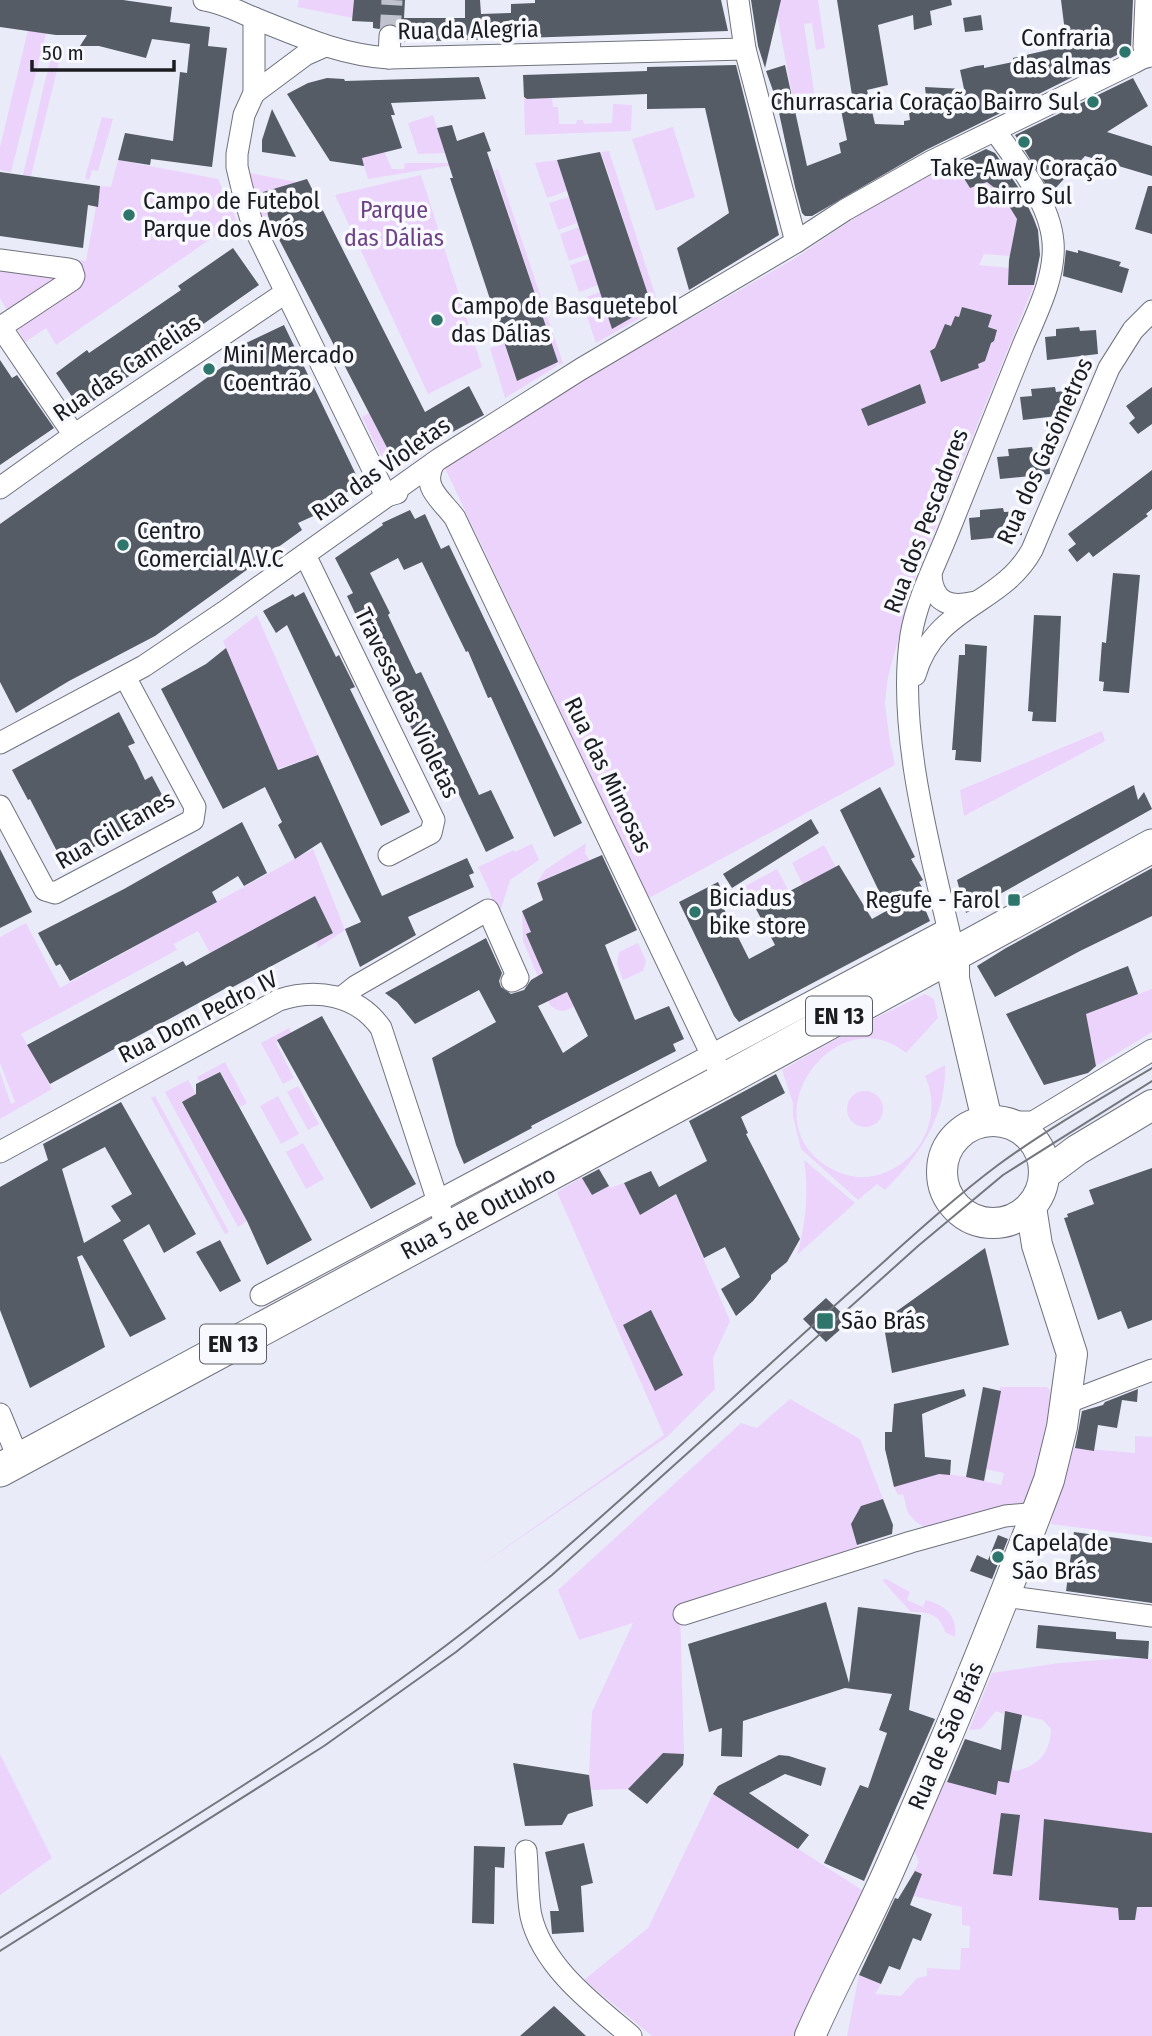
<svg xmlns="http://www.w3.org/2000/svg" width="1152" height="2036" font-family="'Fira Sans Condensed',sans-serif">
<rect width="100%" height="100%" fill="#e9ecf8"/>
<!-- green -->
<g fill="#ecd3fb" fill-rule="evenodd">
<path d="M299,0H354L353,18L297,7Z"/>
<path d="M780,0H818L825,48L816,50L812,23L804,24L815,99L794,105L777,15Z"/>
<path d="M28,30L46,33L11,172L0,170V147Z"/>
<path d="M51,56L60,58L31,176L23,175Z"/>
<path d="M552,98L553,107H558L559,124H576L577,120H583L584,124L612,123L613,104L632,105L631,131L525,135L524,99Z"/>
<path d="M433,115L445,153L418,154L408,123Z"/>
<path d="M102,117L113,119L98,171L92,170L89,180L85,178Z"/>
<path d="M673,127L695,197L656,211L632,139Z"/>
<path d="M371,128L381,153H385L392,169H404L405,163H466L368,179L360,153Z"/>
<path d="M609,151L659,307L596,343L581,299L600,292L612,328L652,306L601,152Z"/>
<path d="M118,160L218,179L237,221L56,345L46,328L25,342L0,298V250L86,261L100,186L111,187Z"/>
<path d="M557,160L567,191L547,198L535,163Z"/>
<path d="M956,166L970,188L987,182L1001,193L1017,219L1010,256L984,254L979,265L1009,268L1034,285L916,576L888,677L885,703L889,736L895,765L649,898L443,464L595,373L794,259L850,221L935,168ZM963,307L992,315L988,327L997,330L978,364L979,368L941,382L930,351L945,344L955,316L959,317ZM920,384L926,403L868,425L861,409Z"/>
<path d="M498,169L563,363L559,365L494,170Z"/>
<path d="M249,173L297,182L263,192L268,217L261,219Z"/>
<path d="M421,175L482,367L428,394L335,195Z"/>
<path d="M569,197L577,223L558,230L549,203Z"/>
<path d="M579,227L588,254L569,261L560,234Z"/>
<path d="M589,259L598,285L579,292L570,265Z"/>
<path d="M504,343L517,381L556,362L557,366L505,398L490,348Z"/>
<path d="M369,413L395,463L410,455L411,458L393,468H387L362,417Z"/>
<path d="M257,615L318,755L277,769L223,641Z"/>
<path d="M1102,731L1105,741L964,816L960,790Z"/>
<path d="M586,843L585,853L589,860L537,883L545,870Z"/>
<path d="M532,844L539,860L510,880L498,919L490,892L478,867L514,850L515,852Z"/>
<path d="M824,845L836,867L803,885L792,863Z"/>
<path d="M313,849L345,930L318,948L316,942L333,933L315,896L210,953L198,931L174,944L177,950L21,1034L52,1089L0,1119V1072L11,1104L15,1102L0,1063V937L26,923L60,988Z"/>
<path d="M777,869L789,891L756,909L744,887Z"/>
<path d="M522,911L531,932L526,935L554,998L567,992L574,1007C564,1012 559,1013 550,1005L523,941Z"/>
<path d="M638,943L646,961L643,971L623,980L617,964L619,952Z"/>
<path d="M1152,989V1032L1096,1066L1091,1037L1070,1020Z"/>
<path d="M925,994L934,999L938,1018L906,1053C836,996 747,1120 830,1168C846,1177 863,1180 881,1174C922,1160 943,1116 925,1076L945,1065C947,1116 919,1156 885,1190L877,1184L858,1200L801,1149L793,1116V1103L782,1070L863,1024Z"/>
<path d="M289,1028L292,1034L276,1043L294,1078L283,1084L261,1043Z"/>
<path d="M225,1062L247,1103L240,1107L220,1071L200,1082L197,1077Z"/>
<path d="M188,1080L196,1094L182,1103L247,1221L238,1227L165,1092Z"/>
<path d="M298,1086L319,1124L308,1130L287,1092Z"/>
<circle cx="865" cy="1109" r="18"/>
<path d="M155,1096L229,1232L225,1234L151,1098Z"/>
<path d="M278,1096L299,1134L281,1144L260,1106Z"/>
<path d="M303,1143L324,1179L306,1189L286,1152Z"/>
<path d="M804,1160L855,1203L797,1255C806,1223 809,1192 804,1160Z"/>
<path d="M582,1177L592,1195L609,1186L611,1188L624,1183L640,1215L676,1195L730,1321L713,1358L715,1389L668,1436L474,1570L664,1435L557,1192ZM651,1310L682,1375L656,1390L623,1325Z"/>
<path d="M1000,1387H1047L1050,1390L1051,1436L1029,1501L1018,1510L939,1527H924L916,1522L908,1513L903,1494L898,1495L894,1487L938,1473L962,1476L1001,1485L1004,1473L980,1468L989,1455Z"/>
<path d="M790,1399L860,1439L883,1499L861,1506L851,1524L857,1547L680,1607L684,1754L663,1753L628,1789L591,1790L589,1775L592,1712L633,1623L579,1640L558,1590L741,1423L757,1428Z"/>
<path d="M1135,1436L1152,1437V1537L1051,1524L1067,1447L1135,1453Z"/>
<path d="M886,1579L910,1592L907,1600L923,1607L926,1600C945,1605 958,1616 955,1637L945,1632C940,1614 928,1612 911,1612L882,1580Z"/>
<path d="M1129,1658L1152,1659V1833L1044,1819L1039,1900L1118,1908L1119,1920H1135L1137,1907H1152V2036H847L859,1975L881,1984L875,1994L901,1996L917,1978L927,1976V1968L960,1970L961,1948H969L970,1926L962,1925V1907L913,1896L918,1885L910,1879L919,1862L914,1850L944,1781L996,1795L999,1778L1012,1766L1014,1771C1038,1767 1050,1753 1051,1729L1043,1720L1005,1711L1004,1714L996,1711L981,1729L969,1730L992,1673L1059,1663Z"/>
<path d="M0,1754L52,1858L0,1895Z"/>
<path d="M713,1794L862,1890L867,1895L798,2036H652L584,1980L648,1928Z"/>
</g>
<!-- building -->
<g fill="#555c65" fill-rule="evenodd">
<path d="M0,0H123L172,7L170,22L210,27L208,46L227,48L212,167L151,159L150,165L118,160L125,133L173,141L180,72L187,73L190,44L152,39L146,58L99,46H80L87,35H56L0,27Z"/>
<path d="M354,0H405L404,18H465V0H480L481,14L511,13V4L535,3V0H721L728,31L404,42L403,28L402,30L396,25L390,23L379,29L373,28V22L352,21Z"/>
<path d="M751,0H781L765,68L758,46Z"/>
<path d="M837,0H951L952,5L930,11L932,25L914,30L913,15L878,25L888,85L867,90L875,124L904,125V121L910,120L909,113L927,106L925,87L964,89L960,70L976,66L984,65V68L1013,62V58L1048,50L1046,42L1066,40L1061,0H1133L1131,48L926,150L812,216H805L802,213L795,187L776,99L766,71L785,65L807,166L841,153L839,143L847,140L841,110L854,108Z"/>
<path d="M981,15L983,30L965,32L963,18Z"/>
<path d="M736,65L779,235L689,290L677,248L729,213L705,108L647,109V94L527,99L524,97L523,75L647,71V67Z"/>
<path d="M479,77L486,99L391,103L395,115H391L402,148L362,158L364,166L330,161L287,94L308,83L327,78L344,79L345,81Z"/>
<path d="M1133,78L1148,106L1107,132L1152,146V176L1085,156L1051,193L1015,135Z"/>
<path d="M272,109L296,157L262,152V140Z"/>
<path d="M452,125L457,141L484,132L491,151L487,152L558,362L517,381L450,178H453L437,128Z"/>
<path d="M986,149L995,153L1002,163L1020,190L1033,217L1038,230L1040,255L1034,285H1008L1009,260L1017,219L1001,193L987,182L970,188L955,164Z"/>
<path d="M600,152L652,306L612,329L557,160Z"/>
<path d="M0,172L100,186L98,207L88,205L83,248L0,236Z"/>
<path d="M307,179L425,412L469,386L484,415L395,463L269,220L263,192Z"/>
<path d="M1148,186H1152V234L1135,229Z"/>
<path d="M233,248L259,285L81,410L56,373L87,350L89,353L181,290L178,286Z"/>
<path d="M1066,250L1078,253V250L1121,262L1119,266L1129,269L1122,293L1063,276Z"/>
<path d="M962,307L992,315L988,327L997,330L994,341L991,343L985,361L978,364L979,368L941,382L930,351L935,348L945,324L951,326L955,316L959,317Z"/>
<path d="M284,325L361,485L317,507L320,513L298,523L302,530L155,636L69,681L16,713L0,682V524L225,365L245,349L244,344Z"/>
<path d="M1079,327L1080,331L1096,330L1098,354L1047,360L1045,337L1056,336V329Z"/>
<path d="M0,360L12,378L17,375L54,428L0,465Z"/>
<path d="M920,384L926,403L868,426L861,409Z"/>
<path d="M1055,387L1056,392L1071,390L1074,414L1023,420L1020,397L1032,396L1031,389Z"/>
<path d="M1152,387V424L1138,434L1129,423L1135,418L1126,406Z"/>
<path d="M1032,447L1033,451L1049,450L1050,474L1000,479L997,457L1009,456L1008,449Z"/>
<path d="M1152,470V509L1146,514L1148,516L1093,557L1089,552L1077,562L1068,550L1076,544L1068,534Z"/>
<path d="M1003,508L1004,512L1020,511L1022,535L971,540L969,518L980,517V510Z"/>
<path d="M410,510L415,519L425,514L441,549L449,545L582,823L554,837L491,697L488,698L468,651L466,652L422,562L404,570L398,558L370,573L390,613L388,615L416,674L421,672L479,795L491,790L514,838L486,852L456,788L444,794L368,641L347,596L353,593L335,558L383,525L382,523Z"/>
<path d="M1113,573L1140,575L1129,693L1103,691L1104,682L1099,681L1102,642L1106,643Z"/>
<path d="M304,592L336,657L339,655L355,687L350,689L410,812L381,826L287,625L276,633L263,611L293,594L295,597Z"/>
<path d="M1034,615L1061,616L1056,722L1032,721L1033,712L1028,711Z"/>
<path d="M965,644L987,646L981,762L955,760L956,750H952L959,655H965Z"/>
<path d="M226,648L278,770L318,755L382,896L467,858L474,873L469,875L474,887L408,917L416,935L360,967L345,929L361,922L321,842L295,859L278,825L282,822L265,787L223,809L161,689L206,664Z"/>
<path d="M119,712L135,743L128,746L137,763L145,780L152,776L169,808L63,863L30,799L28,800L12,770Z"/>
<path d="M1134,785L1138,800L1144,792L1152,809L966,913L957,880Z"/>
<path d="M880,787L915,857L911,859L923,880L919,882L924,891L921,893L926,902L923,904L930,921L739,1022L734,1016L679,902L718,882L729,906L724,909L749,959L775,945L756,909L839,865L872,919L888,910L840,810Z"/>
<path d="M811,819L819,833L732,888L723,874Z"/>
<path d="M242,822L267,873L244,886L238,876L212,892L217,902L70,981L60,964L56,966L38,933L124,889Z"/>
<path d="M0,849L32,912L0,928Z"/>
<path d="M602,855L637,930L605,945L635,1020L669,1006L684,1039L673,1044L676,1051L531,1126L532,1128L464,1164L456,1145L432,1058L496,1022L479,990L415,1024L397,1002L385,993L486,938L502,973L499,981L501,987L511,994L524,990L531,980L543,973L526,934L531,932L522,911L543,900L537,883ZM567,992L588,1036L563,1053L538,1006Z"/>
<path d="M1152,868V916L1080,951L995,997L977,966L1006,948Z"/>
<path d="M315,896L333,933L231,988L230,986L50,1084L27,1045L183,961L186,966Z"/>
<path d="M1128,966L1138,994L1086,1014L1096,1066L1088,1073L1044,1085L1006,1014Z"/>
<path d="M322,1016L416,1184L371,1209L277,1040Z"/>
<path d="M220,1072L312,1240L267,1265L247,1221L182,1102L196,1094V1084Z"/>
<path d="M776,1074L785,1093L741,1117L748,1133L746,1134L800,1239L787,1262L771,1275V1279L753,1301L736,1316L721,1289L740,1277L725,1247L704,1258L676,1194L640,1215L624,1183L651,1171L659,1187L707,1161L689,1121Z"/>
<path d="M121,1102L196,1234L164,1253L149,1224L123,1240L166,1319L130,1337L82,1255L77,1257L105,1347L30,1388L0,1310V1187L48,1160L43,1144ZM105,1147L132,1194L111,1206L121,1221L84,1243L62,1169Z"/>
<path d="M1152,1168V1320L1128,1329L1121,1311L1098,1320L1064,1218L1068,1217L1067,1214L1094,1204L1089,1190Z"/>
<path d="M599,1169L609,1186L592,1195L582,1178Z"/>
<path d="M220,1240L241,1281L220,1292L196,1252Z"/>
<path d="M985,1248L1009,1345L892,1373L883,1321Z"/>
<path d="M826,1298L850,1321L826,1342L803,1319Z"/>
<path d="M651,1310L683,1375L655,1391L623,1325Z"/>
<path d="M983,1387L1001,1391L984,1481L966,1477Z"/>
<path d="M964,1389L966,1396L922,1414L925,1457L951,1460L950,1475L939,1474L894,1487L885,1449V1432H892L894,1404Z"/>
<path d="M1138,1389L1137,1402L1122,1400L1117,1428L1098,1425L1094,1451L1075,1448L1082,1411L1103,1405L1105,1402Z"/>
<path d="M883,1499L893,1525L892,1534L857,1545L851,1524L861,1506Z"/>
<path d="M1074,1532L1152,1543V1603L1066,1591Z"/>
<path d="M998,1535L1008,1539L992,1579L970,1571L977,1555L988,1560Z"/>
<path d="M826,1602L849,1683L858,1607L921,1615L909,1710L935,1719L864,1881L824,1863L860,1785L868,1788L887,1733L879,1730L892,1694L845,1688L743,1721L742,1757L721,1756L722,1728L709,1732L688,1644Z"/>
<path d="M1038,1625L1116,1632V1639L1149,1641L1148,1659L1036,1648Z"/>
<path d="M1005,1711L1022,1715L1009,1783L998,1781L996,1795L947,1782L965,1739L1001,1750Z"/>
<path d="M663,1753L684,1754L683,1765L647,1804L628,1789Z"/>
<path d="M779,1755L789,1756L826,1768L821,1786L785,1774L749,1793L809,1835L798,1849L713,1794L718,1786Z"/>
<path d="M513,1763L589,1775L593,1806L568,1814L562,1825L525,1826Z"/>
<path d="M1001,1813L1020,1815L1012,1876L993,1874Z"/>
<path d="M1044,1819L1152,1833V1907H1137L1135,1920H1119L1118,1908L1039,1900Z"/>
<path d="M584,1843L593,1883L581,1886L584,1932L552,1934L550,1911H559L545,1852Z"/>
<path d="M474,1846L505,1847L504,1868L495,1867L494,1924L472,1923Z"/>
<path d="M915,1871L922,1874L910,1905L932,1914L921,1941L913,1938L900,1970L889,1966L881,1984L859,1975L895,1898L898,1899Z"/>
<path d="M554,2006L586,2036H520Z"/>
</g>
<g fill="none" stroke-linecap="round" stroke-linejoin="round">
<!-- street-tunnel -->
<path stroke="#c0c2cd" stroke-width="21" stroke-dasharray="21 10" stroke-linecap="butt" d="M390,36L392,0"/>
<defs>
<g id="street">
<path d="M204,0C223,3 237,11 254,18C299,36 340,55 389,58L745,49"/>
<path d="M738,0L745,49L796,242"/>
<path d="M1146,0L1144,47L1147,57"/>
<path d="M254,18V93L244,115L237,154V167L242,188L252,223L386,496L397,493"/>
<path d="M389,58L390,36"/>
<path d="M254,93L305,55L323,47"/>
<path d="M0,260L68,269L72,270L74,276L72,280L1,327"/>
<path d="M0,326L74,435"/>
<path d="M434,463C420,487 442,500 455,518L717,1066"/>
<path d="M0,488L74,435L285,293"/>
<path d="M305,555L434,820L431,833L389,855"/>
<path d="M931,575C933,604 951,608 976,602"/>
<path d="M915,675C935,605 1001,606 1032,550L1109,368L1133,330L1152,311"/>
<path d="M0,743L144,666L224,612L439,459L581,369L796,242L845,210L932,161L1133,63L1146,56L1152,43"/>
<path d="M0,806L45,890L55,893L193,820L195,807L125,677"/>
<path d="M954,953C932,857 896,732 911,635C917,599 936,563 949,530C973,469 998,409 1022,348C1035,316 1056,278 1053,242C1050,203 1017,161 995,131"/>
<path d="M341,998L356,986L488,910L518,978L512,981"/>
<path d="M1008,1122H1033L1152,1050"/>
<path d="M0,1152L279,1000C316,988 357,994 381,1028L442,1214"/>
<path d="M261,1295L948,929"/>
<path d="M1066,1403L1152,1370"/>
<path d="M0,1414L19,1460"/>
<path d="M1004,1596L1152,1616"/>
<path d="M684,1614L911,1542L1005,1516L1037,1513"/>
<path d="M526,1851C528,1872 527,1896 531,1916C543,1967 593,2004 631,2036"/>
</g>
<g id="secondary">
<path d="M954,953V979L987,1120"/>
<circle cx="993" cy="1172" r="51"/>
<path d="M1045,1174L1077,1150L1152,1105"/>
<path d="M810,2036C835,1979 865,1925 890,1868C947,1740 1000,1610 1049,1480L1062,1427L1072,1354L1037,1245L1031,1207"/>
</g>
<path id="primary" d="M0,1470L724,1080L1152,846"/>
</defs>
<!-- street casing -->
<use href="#street" stroke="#70727d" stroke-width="23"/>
<!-- secondary casing -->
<use href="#secondary" stroke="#70727d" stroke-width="32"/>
<!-- primary casing -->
<use href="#primary" stroke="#70727d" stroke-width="35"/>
<!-- street -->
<use href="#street" stroke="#fff" stroke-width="21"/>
<!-- secondary -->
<use href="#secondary" stroke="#fff" stroke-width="30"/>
<!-- primary -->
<use href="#primary" stroke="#fff" stroke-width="33"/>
<!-- tram -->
<g stroke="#75777f" stroke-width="2">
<path d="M0,1938C186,1821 379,1709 546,1565C653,1473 755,1376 860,1283C905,1243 950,1201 998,1165C1047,1129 1100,1099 1152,1068"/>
<path d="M0,1951L324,1746L456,1652L552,1575L918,1246L1003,1175L1152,1081"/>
</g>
</g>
<!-- markers -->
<g fill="#2e756c" stroke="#f8f9fe" stroke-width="2.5">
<circle cx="1125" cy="52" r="7"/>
<circle cx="1093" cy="102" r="7"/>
<circle cx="1024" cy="142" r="7"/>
<circle cx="129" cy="215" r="7"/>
<circle cx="437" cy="320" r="7"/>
<circle cx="209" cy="369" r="7"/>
<circle cx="123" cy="545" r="7"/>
<rect x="1007" y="893" width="14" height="14" rx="3.5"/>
<circle cx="695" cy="912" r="7"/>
<rect x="816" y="1312" width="18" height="18" rx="3.5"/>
<circle cx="998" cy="1557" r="7"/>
</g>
<g text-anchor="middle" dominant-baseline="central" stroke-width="7" stroke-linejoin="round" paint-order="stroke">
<!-- shield labels -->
<g fill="#f8f9fe" stroke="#5d5e63" stroke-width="2">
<rect x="806" y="996.5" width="66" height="39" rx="5"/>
<rect x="200" y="1324.5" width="66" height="39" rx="5"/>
</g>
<g font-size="23" font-weight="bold" fill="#1b1c20">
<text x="839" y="1016">EN 13</text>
<text x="233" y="1344">EN 13</text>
</g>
<!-- street labels -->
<g font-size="24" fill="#1b1c20" stroke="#f8f9fe">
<text transform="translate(468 30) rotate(-1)">Rua da Alegria</text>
<text transform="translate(127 368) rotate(-34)">Rua das Camélias</text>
<text transform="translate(1045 451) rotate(-66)">Rua dos Gasómetros</text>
<text transform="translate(381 469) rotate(-35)">Rua das Violetas</text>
<text transform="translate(926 521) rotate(-69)">Rua dos Pescadores</text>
<text transform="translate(407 703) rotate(64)">Travessa das Violetas</text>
<text transform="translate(608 775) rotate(64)">Rua das Mimosas</text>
<text transform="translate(115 830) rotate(-30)">Rua Gil Eanes</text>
<text transform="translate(198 1017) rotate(-27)">Rua Dom Pedro IV</text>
<text transform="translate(478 1213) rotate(-28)">Rua 5 de Outubro</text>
<text transform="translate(946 1736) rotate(-67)">Rua de São Brás</text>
</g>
<!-- poi labels -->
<g font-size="24" fill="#1b1c20" stroke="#f8f9fe" text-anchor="start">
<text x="1111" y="38" text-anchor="end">Confraria<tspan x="1111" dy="28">das almas</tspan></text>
<text x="1079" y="102" text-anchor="end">Churrascaria Coração Bairro Sul</text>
<text x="1024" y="168" text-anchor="middle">Take-Away Coração<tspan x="1024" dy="28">Bairro Sul</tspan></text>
<text x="143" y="201">Campo de Futebol<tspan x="143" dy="28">Parque dos Avós</tspan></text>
<text x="451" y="306">Campo de Basquetebol<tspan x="451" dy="28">das Dálias</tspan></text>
<text x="223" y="355">Mini Mercado<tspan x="223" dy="28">Coentrão</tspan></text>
<text x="137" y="531">Centro<tspan x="137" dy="28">Comercial A.V.C</tspan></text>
<text x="709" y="898">Biciadus<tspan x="709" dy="28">bike store</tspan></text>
<text x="1000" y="900" text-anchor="end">Regufe - Farol</text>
<text x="841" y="1321">São Brás</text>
<text x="1012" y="1543">Capela de<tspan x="1012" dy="28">São Brás</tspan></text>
</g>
<!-- park labels -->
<g font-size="24" fill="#6e4286" stroke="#f8f9fe">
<text x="394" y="210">Parque<tspan x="394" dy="28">das Dálias</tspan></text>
</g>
</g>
<!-- scale -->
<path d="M32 60v10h142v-10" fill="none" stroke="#1b1c20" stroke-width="3.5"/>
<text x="42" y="60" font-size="21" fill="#1b1c20" stroke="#f8f9fe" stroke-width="5" paint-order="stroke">50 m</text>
</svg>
